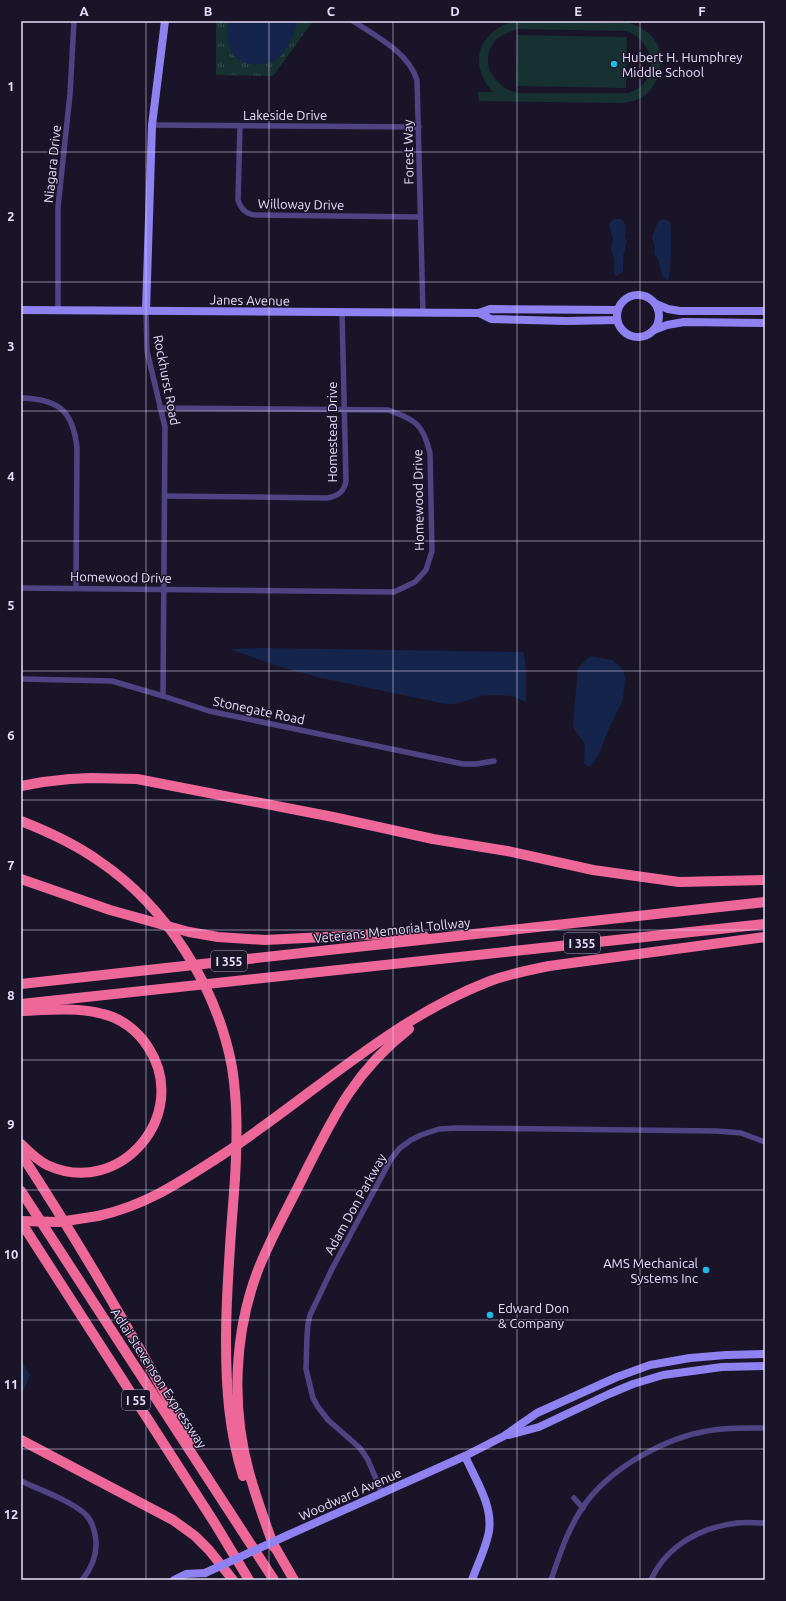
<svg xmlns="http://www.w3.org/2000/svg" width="786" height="1601" font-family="Ubuntu,sans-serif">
<defs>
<pattern id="grass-tufts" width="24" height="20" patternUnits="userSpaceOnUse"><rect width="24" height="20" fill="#173032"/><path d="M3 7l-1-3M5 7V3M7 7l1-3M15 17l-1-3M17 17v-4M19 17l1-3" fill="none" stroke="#394e51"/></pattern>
</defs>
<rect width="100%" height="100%" fill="#1a1429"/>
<!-- grass -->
<path fill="url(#grass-tufts)" d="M216,21H313L273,76L216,75Z"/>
<!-- pitch -->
<g fill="#173032" fill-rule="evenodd">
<path d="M515,21L629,23C640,26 650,32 656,42C666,59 659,85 644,96C637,101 629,102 621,103L479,101L478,92H493C467,64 479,30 515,21ZM517,29L626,31C657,42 661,83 628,93H519C496,89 477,63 495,41C500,35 509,32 517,29Z"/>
<path d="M517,35L627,37L626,88L516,86Z"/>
</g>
<!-- water -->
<g fill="#15244b">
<path d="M228,21H298C295,32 284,58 273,62C269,64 264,64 260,64C233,67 223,45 228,21Z"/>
<path d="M614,219H621L626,225L625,238L627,240L623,257V272L617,276L614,274V260L611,248L613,239L610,228V223Z"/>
<path d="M664,219L670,222C672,228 671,276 668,281C656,272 663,261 654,254L655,248L652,237L657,224L660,220Z"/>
<path d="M261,648L523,652C527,660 526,692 526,702L512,696L494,695L479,696L457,704H446L321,678L281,667L229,649Z"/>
<path d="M590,656L613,660L623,670L625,677L623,700L610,726L598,756L591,766H587L584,763L585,744L574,729L573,723L578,668Z"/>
<path d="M21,1360L30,1375L23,1391L21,1392Z"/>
</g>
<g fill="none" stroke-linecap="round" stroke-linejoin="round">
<!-- street -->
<g stroke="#4e4483" stroke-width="5.5">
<path d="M353,21C377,37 408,52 417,80L423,313"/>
<path d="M152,125L419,127"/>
<path d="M240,126L238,200C241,209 247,215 256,215L420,217"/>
<path d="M58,310V207L70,94L74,21"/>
<path d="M146,311L147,351L165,427L163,696"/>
<path d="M21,398C58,399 73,410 77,448L76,588"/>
<path d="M165,496L327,498C338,496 344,492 346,481L342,312"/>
<path d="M21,588L394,592L415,582L426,570L432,551L430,453C423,424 416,420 388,410L160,408"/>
<path d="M21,679L112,681L163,696L209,711L463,764H476L494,761"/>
<path d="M21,1481C38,1489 74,1502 86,1515C92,1521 95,1532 96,1541C97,1556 92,1568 82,1580"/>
<path d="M382,1493L368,1460L360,1448L328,1420L318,1407L313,1398L306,1369L307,1336L308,1324L310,1315L332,1269L391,1159L400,1148L411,1140L421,1135L439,1129L456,1128L717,1131L741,1133L765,1142"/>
<path d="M574,1498L583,1508"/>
<path d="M551,1580C560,1553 570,1523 588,1500C615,1466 665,1438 707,1431C726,1427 746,1428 765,1428"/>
<path d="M651,1580C666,1546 701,1527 737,1523C746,1522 756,1523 765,1523"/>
</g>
<!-- secondary -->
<g stroke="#9081f1" stroke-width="8">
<circle cx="638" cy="316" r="21"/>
<path d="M656,304L668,309L680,311H765"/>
<path d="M21,310L479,313L490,309L617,310"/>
<path d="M146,311L152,125L165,21"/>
<path d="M479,313L491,319L566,321L617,320"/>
<path d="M654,330L667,325L684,322L765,323"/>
<path d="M509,1435L539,1427L609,1394L633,1384L663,1375L722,1367L765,1366"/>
<path d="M465,1456C475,1479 493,1505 489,1531C487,1545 477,1566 472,1580"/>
<path d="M288,1535L465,1456L504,1436L537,1413L617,1377L650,1365L690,1358L726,1355L765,1354"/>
<path d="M174,1580L186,1574L205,1573"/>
</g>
<!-- highway -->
<g stroke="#ee6799" stroke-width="10">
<path d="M21,786L43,782L70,779L91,778L137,779L333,817L433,839L507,851L593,870L679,882L765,880"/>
<path d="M21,879L110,910L189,932L218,937L265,940L406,933L424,936"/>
<path d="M21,984L765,902"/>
<path d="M21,1004L765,924"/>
<path d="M21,1011C47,1010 77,1007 103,1014C121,1018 138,1031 148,1047C192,1114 120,1199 47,1165C37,1160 29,1152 21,1144"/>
<path d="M21,1154C82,1247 138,1344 191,1441"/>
<path d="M235,1179C231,1233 226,1287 226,1341C226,1387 229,1432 243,1476"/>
<path d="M21,1191L274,1580"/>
<path d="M98,1216C147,1205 180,1182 222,1155C311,1097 389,1020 490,981C509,974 529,970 549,966L765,937"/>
<path d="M21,1222L214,1522L249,1580"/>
<path d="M21,1440L173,1520L195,1536L209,1550L233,1580"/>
<path d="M272,1542L294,1580"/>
<path d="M274,1547C265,1522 256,1498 249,1472C231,1407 234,1333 258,1270C271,1237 289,1206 304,1175C334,1115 355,1071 409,1029"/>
</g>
<!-- secondary-bridge -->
<path stroke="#9081f1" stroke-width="8" d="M205,1573L288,1535"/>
<!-- highway-bridge -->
<g stroke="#ee6799" stroke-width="10">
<path d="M21,821C49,832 75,844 99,861C167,907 217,987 232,1067C238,1105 237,1142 235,1179"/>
<path d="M21,1221L59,1222L98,1216"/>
</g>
</g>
<!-- grid -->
<path fill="none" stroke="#e6dffc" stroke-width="1" stroke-opacity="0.55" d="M146,21V1580M269,21V1580M393,21V1580M517,21V1580M640,21V1580M21,152H765M21,282H765M21,411H765M21,541H765M21,671H765M21,800H765M21,930H765M21,1060H765M21,1190H765M21,1320H765M21,1449H765"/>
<!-- markers -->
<g fill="#20bce7" stroke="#1a1429" stroke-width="1.5">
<circle cx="614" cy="64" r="4"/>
<circle cx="706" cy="1270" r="4"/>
<circle cx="490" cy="1315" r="4"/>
</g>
<g text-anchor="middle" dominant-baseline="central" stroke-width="3" stroke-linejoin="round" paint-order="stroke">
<!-- shield labels -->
<g fill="#1a1429" stroke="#a9a2bd" stroke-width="1">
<rect x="564" y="933" width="36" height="20" rx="3"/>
<rect x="211" y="951" width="36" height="20" rx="3"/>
<rect x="122" y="1390" width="28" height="20" rx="3"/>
</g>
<g font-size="12" font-weight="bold" fill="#e6dffc">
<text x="582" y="943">I 355</text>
<text x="229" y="961">I 355</text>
<text x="136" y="1400">I 55</text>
</g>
<!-- poi labels -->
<g font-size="13" fill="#e6dffc" stroke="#1a1429" text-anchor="start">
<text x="622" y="57">Hubert H. Humphrey<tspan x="622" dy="15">Middle School</tspan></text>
<text x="698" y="1263" text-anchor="end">AMS Mechanical<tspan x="698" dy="15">Systems Inc</tspan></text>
<text x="498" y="1308">Edward Don<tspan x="498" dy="15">&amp; Company</tspan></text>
</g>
<!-- street labels -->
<g font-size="13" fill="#e6dffc" stroke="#1a1429">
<text x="285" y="115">Lakeside Drive</text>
<text transform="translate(408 152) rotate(-91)">Forest Way</text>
<text transform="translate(52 164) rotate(-84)">Niagara Drive</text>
<text transform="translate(301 204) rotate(1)">Willoway Drive</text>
<text transform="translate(250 300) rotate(1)">Janes Avenue</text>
<text transform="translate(167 380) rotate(79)">Rockhurst Road</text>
<text transform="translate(332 432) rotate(-90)">Homestead Drive</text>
<text transform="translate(418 500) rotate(-91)">Homewood Drive</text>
<text transform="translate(121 577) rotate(1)">Homewood Drive</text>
<text transform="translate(259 710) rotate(12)">Stonegate Road</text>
<text transform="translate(392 930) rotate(-6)">Veterans Memorial Tollway</text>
<text transform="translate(355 1204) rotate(-61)">Adam Don Parkway</text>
<text transform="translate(159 1378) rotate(57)">Adlai Stevenson Expressway</text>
<text transform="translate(350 1494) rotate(-24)">Woodward Avenue</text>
</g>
</g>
<!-- border -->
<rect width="786" height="1601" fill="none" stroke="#1a1429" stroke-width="44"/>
<rect x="22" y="22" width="742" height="1557" fill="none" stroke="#e6dffc" stroke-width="1.5"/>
<g font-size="13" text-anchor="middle" font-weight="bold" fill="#e6dffc">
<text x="84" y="16">A</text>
<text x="208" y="16">B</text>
<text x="331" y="16">C</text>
<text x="455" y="16">D</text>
<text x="578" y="16">E</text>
<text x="702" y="16">F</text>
<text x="11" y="91">1</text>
<text x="11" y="221">2</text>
<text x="11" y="351">3</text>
<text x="11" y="481">4</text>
<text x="11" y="610">5</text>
<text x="11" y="740">6</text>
<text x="11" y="870">7</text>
<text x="11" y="1000">8</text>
<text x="11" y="1129">9</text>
<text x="11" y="1259">10</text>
<text x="11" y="1389">11</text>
<text x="11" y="1519">12</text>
</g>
</svg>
